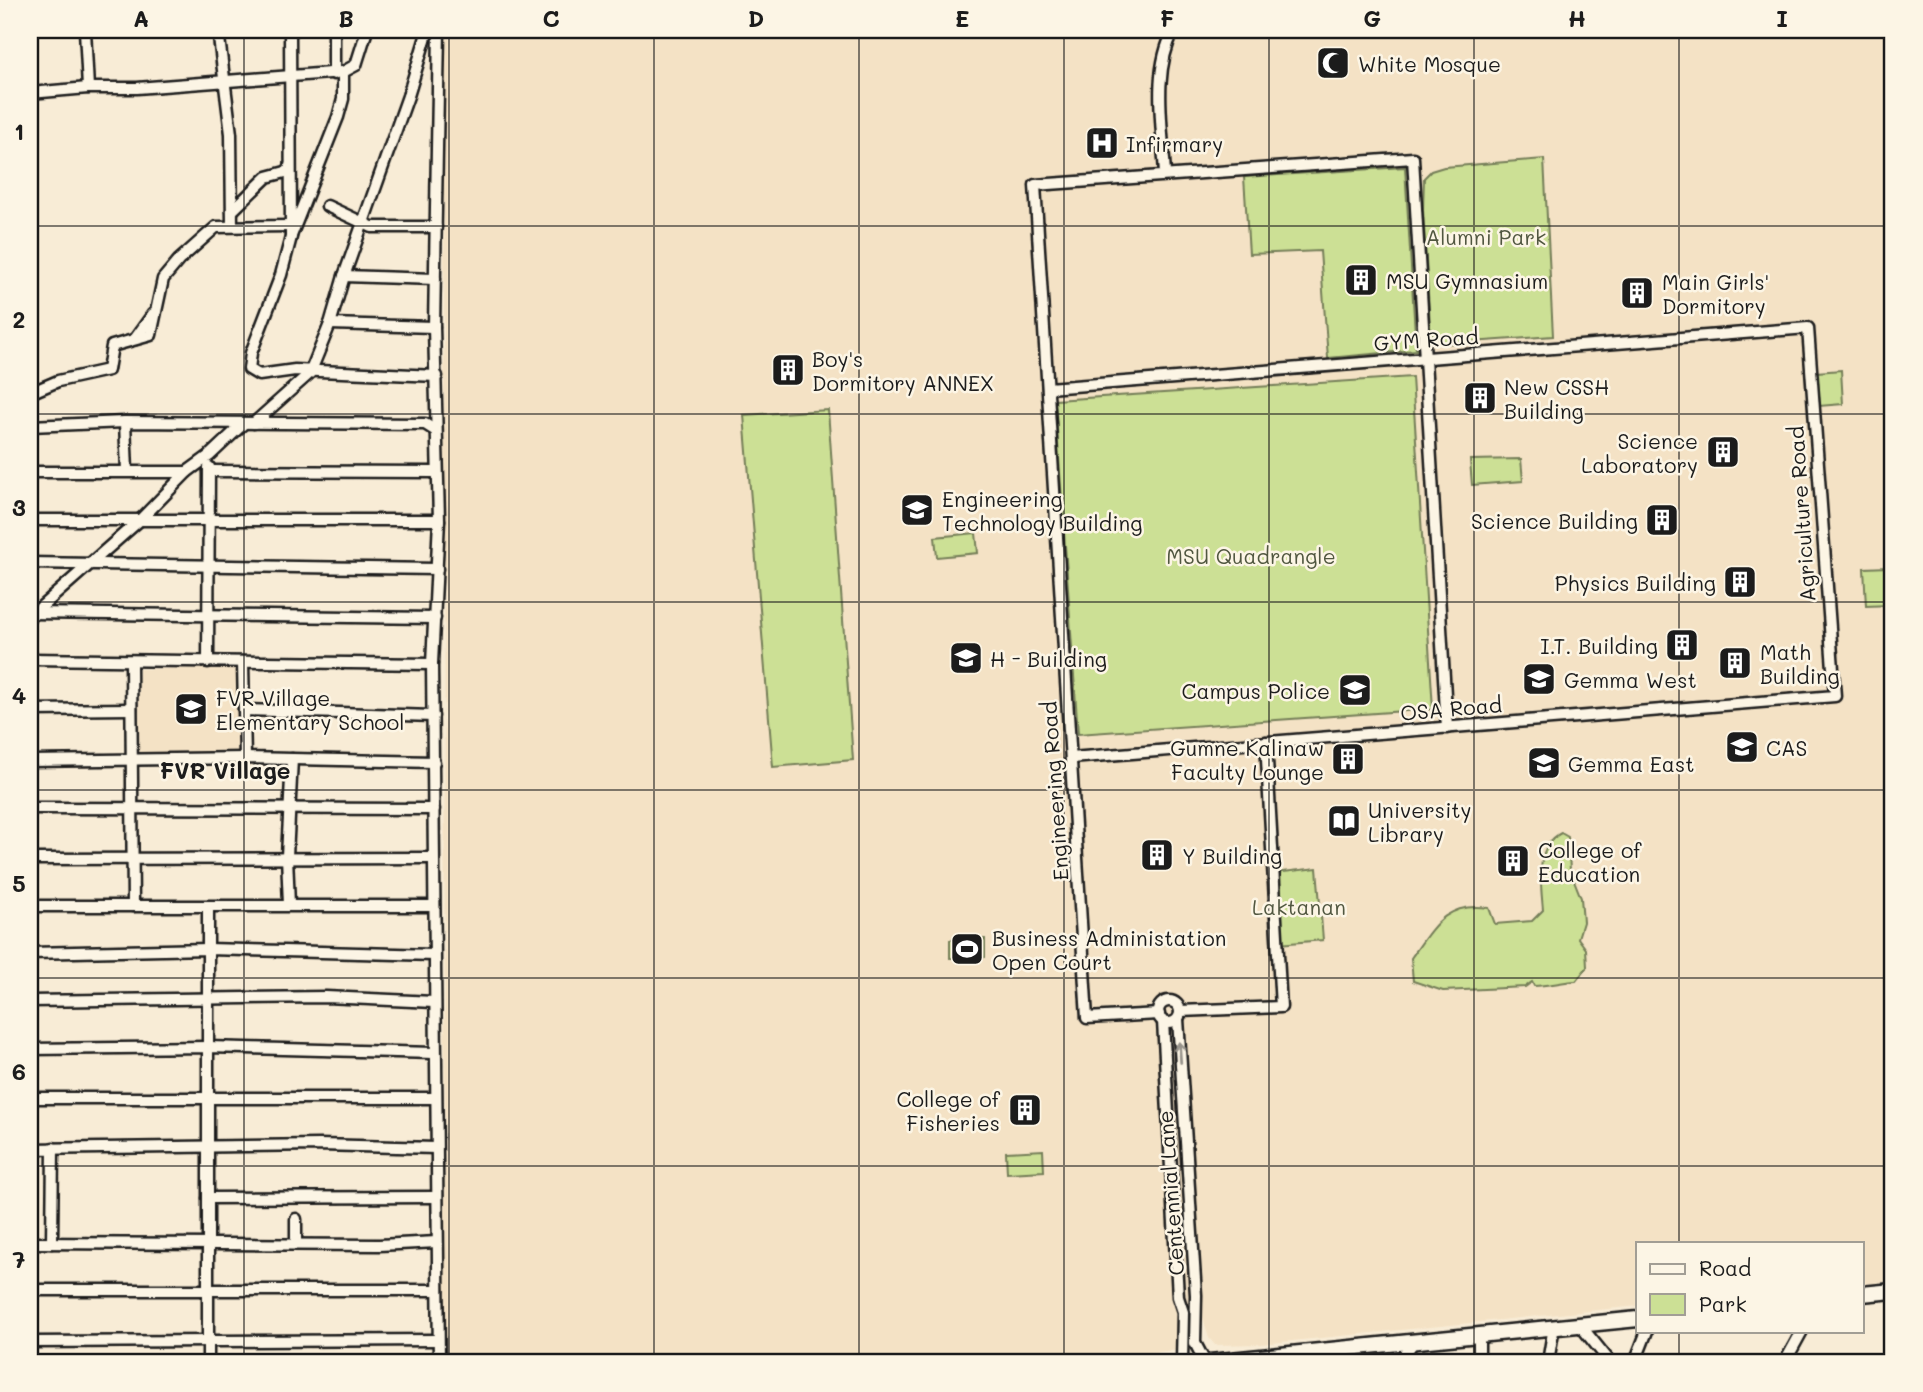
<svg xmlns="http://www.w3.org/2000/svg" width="1923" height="1392" font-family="Mali,sans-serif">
<rect width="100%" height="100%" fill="#f8ecd6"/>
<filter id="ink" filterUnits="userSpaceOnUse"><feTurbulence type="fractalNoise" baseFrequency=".0143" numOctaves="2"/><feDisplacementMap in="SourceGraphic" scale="14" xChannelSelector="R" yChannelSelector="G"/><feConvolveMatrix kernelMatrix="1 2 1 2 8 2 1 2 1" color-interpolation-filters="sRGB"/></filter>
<g filter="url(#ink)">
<!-- built -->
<g fill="#f4e2c5">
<path d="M444,30H1893V1281L1862,1284V1243H1638V1306L1261,1344L1215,1345L1209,1338L1201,1311L1194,1310L1180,1312L1176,1350L1075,1362H445Z"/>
<path d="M242,668L245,756L138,757L139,669Z"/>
</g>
<!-- green -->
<g fill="#cce095" stroke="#747e58" stroke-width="2">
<path d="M1544,159L1553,336L1443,344L1432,334L1430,327L1423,210L1424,178L1431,171L1444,167Z"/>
<path d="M1405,167L1416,350L1328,358L1320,251L1249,254L1244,177Z"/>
<path d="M1841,370L1843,404L1819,406L1817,372Z"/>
<path d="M1412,377L1433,709L1078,734L1055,400Z"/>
<path d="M828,410L853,760L773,767L744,415Z"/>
<path d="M1521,459L1523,481L1472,485L1470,460Z"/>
<path d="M976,533L978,553L937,557L935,537Z"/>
<path d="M1888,567L1891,605L1866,606L1864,568Z"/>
<path d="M1561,833L1568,837L1570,870L1581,898L1583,922L1578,938L1586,949L1587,967L1576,981C1561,982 1547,986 1534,986L1532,982L1525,987L1443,991L1413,981L1411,958C1433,927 1446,901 1489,908L1495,924L1532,921L1543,910C1541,884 1534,847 1561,833Z"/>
<path d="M1317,868L1323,940L1279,944L1275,873Z"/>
<path d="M985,939V957L950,958V940Z"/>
<path d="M1043,1150L1044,1171L1007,1173L1006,1152Z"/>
</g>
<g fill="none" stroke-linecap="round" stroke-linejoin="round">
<defs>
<g id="street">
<path d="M85,30L88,88H137L343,72"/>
<path d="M218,30L231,134L232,226"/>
<path d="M290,30L291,237L281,275L251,353L249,369L259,375L295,370L437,376"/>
<path d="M334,30V74"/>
<path d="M30,93L88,88"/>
<path d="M1165,175C1163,128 1151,73 1174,30"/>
<path d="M327,206L372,227H436"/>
<path d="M232,211L267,177L289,171L290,166"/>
<path d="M291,236L338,117L343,99V72L356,65L367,30"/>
<path d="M344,276L435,279"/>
<path d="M330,324L434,327"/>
<path d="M135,339L153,314"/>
<path d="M1048,388L1808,328L1835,696L1071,758"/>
<path d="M30,393L58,381L108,370L112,346L151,335L163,279L179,260L216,227L291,226"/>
<path d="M125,422L127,471"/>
<path d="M254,423L310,373L330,324L344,276L408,96L428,30"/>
<path d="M30,426L125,422L425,424L436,431"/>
<path d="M209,471L436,472"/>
<path d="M30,472H187"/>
<path d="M30,520H439"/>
<path d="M30,563L437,569"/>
<path d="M30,613L435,618"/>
<path d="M32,615L142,518L187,472L209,456L244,423"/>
<path d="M30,659L432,664"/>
<path d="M131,662L133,906"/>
<path d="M208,662L209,467"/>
<path d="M243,663L245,758"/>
<path d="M30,710L131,709"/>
<path d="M244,710L433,716"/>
<path d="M30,761L245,758L434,762"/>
<path d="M30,808L434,809"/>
<path d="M30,859L433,858"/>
<path d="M289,905L287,856L292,759"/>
<path d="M30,906H433"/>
<path d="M208,907V1362"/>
<path d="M30,953L208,949L434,955"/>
<path d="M30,1001L326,997L434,1002"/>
<circle cx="1169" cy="1012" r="11"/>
<path d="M1180,1011L1281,1007L1266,742"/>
<path d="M1159,1014L1087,1018L1035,185L1413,158L1447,728"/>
<path d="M1178,1019L1196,1295L1195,1343L1205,1362"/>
<path d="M1163,1021L1178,1297L1183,1312L1182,1362"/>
<path d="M30,1049L208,1047L434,1053"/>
<path d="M30,1098H435"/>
<path d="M30,1149L319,1145L436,1148"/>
<path d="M208,1198L436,1197"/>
<path d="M296,1219V1244"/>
<path d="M30,1243L379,1245L437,1242"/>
<path d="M52,1243L53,1148"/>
<path d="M30,1290H438"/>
<path d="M1580,1325L1610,1362"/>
<path d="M1479,1334V1355L1484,1362"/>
<path d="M30,1342L438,1340"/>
<path d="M439,1362L432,664L439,520L434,327L439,30"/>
<path d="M1399,1362L1415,1340"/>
<path d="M1548,1362L1554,1326"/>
<path d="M1635,1362L1647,1331"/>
<path d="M1785,1362L1802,1331"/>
</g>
<g id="secondary">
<path d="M1862,1294L1893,1291"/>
<path d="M1210,1362L1638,1319"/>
</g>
</defs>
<!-- street casing -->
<use href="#street" stroke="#1c1c1c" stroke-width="15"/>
<!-- secondary casing -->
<use href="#secondary" stroke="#1c1c1c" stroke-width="19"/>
<!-- street -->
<use href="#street" stroke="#fcf5e5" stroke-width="10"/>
<!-- secondary -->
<use href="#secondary" stroke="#fcf5e5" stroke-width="14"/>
</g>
<!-- one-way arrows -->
<defs><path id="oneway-shaft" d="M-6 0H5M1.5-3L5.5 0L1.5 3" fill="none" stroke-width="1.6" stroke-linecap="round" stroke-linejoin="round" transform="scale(1.75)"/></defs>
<use stroke="#97938b" href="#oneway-shaft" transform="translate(1180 1052) rotate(-94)"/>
</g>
<!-- grid -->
<path fill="none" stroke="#1c1c1c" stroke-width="2" stroke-opacity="0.55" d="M244,30V1362M449,30V1362M654,30V1362M859,30V1362M1064,30V1362M1269,30V1362M1474,30V1362M1679,30V1243M30,226H1893M30,414H1893M30,602H1893M30,790H1893M30,978H1893M30,1166H1893M1679,1331V1362"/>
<!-- icons -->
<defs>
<symbol id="mosque-square" viewBox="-11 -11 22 22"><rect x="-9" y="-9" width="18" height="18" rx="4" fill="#1c1c1c" stroke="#fcf5e5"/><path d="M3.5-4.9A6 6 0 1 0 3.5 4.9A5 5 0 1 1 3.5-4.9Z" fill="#fff"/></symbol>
<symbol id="hospital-square" viewBox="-11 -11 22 22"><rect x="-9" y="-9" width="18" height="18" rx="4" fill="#1c1c1c" stroke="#fcf5e5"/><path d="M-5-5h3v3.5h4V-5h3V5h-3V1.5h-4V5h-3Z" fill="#fff"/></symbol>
<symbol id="building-square" viewBox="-11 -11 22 22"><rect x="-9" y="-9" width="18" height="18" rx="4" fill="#1c1c1c" stroke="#fcf5e5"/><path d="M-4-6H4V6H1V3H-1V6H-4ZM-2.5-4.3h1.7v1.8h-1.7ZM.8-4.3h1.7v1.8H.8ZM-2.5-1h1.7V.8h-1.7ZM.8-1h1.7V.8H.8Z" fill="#fff"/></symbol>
<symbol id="university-square" viewBox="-11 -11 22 22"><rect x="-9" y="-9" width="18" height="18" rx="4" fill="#1c1c1c" stroke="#fcf5e5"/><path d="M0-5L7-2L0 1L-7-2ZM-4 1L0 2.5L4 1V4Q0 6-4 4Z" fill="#fff"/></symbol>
<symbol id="school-square" viewBox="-11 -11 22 22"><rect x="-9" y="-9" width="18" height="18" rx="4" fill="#1c1c1c" stroke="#fcf5e5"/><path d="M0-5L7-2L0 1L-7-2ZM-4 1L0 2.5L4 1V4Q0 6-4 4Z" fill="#fff"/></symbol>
<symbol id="library-square" viewBox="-11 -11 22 22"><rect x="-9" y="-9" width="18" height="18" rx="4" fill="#1c1c1c" stroke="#fcf5e5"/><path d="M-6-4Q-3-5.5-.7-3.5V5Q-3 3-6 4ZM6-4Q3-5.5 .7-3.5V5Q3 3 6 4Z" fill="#fff"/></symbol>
<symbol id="stadium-square" viewBox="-11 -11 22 22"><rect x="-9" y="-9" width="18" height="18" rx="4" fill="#1c1c1c" stroke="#fcf5e5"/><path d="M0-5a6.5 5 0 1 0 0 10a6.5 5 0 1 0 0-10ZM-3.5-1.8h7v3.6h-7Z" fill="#fff"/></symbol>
</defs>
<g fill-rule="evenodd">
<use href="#mosque-square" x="1314" y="44" width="38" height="38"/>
<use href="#hospital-square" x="1083" y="124" width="38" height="38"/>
<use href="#building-square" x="1342" y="261" width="38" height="38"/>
<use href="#building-square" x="1618" y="274" width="38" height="38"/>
<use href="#building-square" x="769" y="351" width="38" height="38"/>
<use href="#building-square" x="1461" y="379" width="38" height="38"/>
<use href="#building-square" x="1704" y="433" width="38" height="38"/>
<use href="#university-square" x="898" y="491" width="38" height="38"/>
<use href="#building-square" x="1643" y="501" width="38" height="38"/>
<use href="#building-square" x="1721" y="563" width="38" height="38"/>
<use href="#building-square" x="1663" y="626" width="38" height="38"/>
<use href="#university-square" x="947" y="639" width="38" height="38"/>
<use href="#building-square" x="1716" y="644" width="38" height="38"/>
<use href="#university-square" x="1520" y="660" width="38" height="38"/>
<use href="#university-square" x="1336" y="671" width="38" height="38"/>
<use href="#school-square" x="172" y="690" width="38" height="38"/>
<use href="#university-square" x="1723" y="728" width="38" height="38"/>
<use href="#building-square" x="1329" y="740" width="38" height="38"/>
<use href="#university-square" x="1525" y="744" width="38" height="38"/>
<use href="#library-square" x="1325" y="802" width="38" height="38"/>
<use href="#building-square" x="1138" y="836" width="38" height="38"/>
<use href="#building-square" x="1494" y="842" width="38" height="38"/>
<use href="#stadium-square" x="948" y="930" width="38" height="38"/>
<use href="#building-square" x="1006" y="1091" width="38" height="38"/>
</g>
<g text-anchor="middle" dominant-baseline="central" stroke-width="5" stroke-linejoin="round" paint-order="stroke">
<!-- poi labels -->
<g font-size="21" fill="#1c1c1c" stroke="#fcf5e5" text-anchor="start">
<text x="1358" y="63">White Mosque</text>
<text x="1126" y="143">Infirmary</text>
<text x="1386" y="280">MSU Gymnasium</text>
<text x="1662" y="281">Main Girls'<tspan x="1662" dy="24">Dormitory</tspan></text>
<text x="812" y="358">Boy's<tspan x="812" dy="24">Dormitory ANNEX</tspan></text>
<text x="1504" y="386">New CSSH<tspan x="1504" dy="24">Building</tspan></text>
<text x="1698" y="440" text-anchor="end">Science<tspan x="1698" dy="24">Laboratory</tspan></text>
<text x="942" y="498">Engineering<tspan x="942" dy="24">Technology Building</tspan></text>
<text x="1638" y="520" text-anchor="end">Science Building</text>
<text x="1716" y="582" text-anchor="end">Physics Building</text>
<text x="1658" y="645" text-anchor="end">I.T. Building</text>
<text x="1760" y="651">Math<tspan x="1760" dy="24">Building</tspan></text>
<text x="990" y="658">H - Building</text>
<text x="1564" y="679">Gemma West</text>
<text x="1330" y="690" text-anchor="end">Campus Police</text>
<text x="216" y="697">FVR Village<tspan x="216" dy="24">Elementary School</tspan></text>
<text x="1324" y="747" text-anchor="end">Gumne Kalinaw<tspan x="1324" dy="24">Faculty Lounge</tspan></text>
<text x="1766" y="747">CAS</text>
<text x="1568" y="763">Gemma East</text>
<text x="1368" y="809">University<tspan x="1368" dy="24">Library</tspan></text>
<text x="1538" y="849">College of<tspan x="1538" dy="24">Education</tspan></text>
<text x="1182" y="855">Y Building</text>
<text x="992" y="937">Business Administation<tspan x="992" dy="24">Open Court</tspan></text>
<text x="1000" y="1098" text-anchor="end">College of<tspan x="1000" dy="24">Fisheries</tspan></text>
</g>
<!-- park labels -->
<g font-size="21" fill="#515740" stroke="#fcf5e5">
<text x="1486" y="236">Alumni Park</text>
<text x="1251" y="555">MSU Quadrangle</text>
<text x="1299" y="906">Laktanan</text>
</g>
<!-- street labels -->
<g font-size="21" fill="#1c1c1c" stroke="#fcf5e5">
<text transform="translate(1426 339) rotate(-4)">GYM Road</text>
<text transform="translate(1801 514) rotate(-94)">Agriculture Road</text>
<text transform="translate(1451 708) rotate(-5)">OSA Road</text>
<text transform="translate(1054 791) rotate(-94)">Engineering Road</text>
<text transform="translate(1170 1193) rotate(-94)">Centennial Lane</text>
</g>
<!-- neighbourhood labels -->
<g font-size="23" font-weight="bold" fill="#1c1c1c" stroke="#fcf5e5">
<text x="225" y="770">FVR Village</text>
</g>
</g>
<!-- margin -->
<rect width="1923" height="1392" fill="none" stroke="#fcf5e5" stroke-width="77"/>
<!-- legend -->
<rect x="1636" y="1242" width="228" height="91" fill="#fcf5e5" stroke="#a29e95" stroke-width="2"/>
<rect x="1650" y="1264" width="35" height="10" fill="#fcf5e5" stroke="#a29e95" stroke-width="2"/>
<text x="1699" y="1276" font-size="21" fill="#1c1c1c">Road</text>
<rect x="1650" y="1294" width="35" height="21" fill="#cce095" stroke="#a29e95" stroke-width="2"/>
<text x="1699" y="1312" font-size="21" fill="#1c1c1c">Park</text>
<rect x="38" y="38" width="1846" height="1316" fill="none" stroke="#1c1c1c" stroke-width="2.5"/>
<g font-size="23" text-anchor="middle" font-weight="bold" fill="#1c1c1c">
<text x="141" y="27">A</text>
<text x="346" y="27">B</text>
<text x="551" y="27">C</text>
<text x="756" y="27">D</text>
<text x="962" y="27">E</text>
<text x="1167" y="27">F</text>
<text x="1372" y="27">G</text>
<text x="1577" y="27">H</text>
<text x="1782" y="27">I</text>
<text x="19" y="140">1</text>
<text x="19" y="328">2</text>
<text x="19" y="516">3</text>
<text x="19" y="704">4</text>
<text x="19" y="892">5</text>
<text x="19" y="1080">6</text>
<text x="19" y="1268">7</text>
</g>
</svg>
